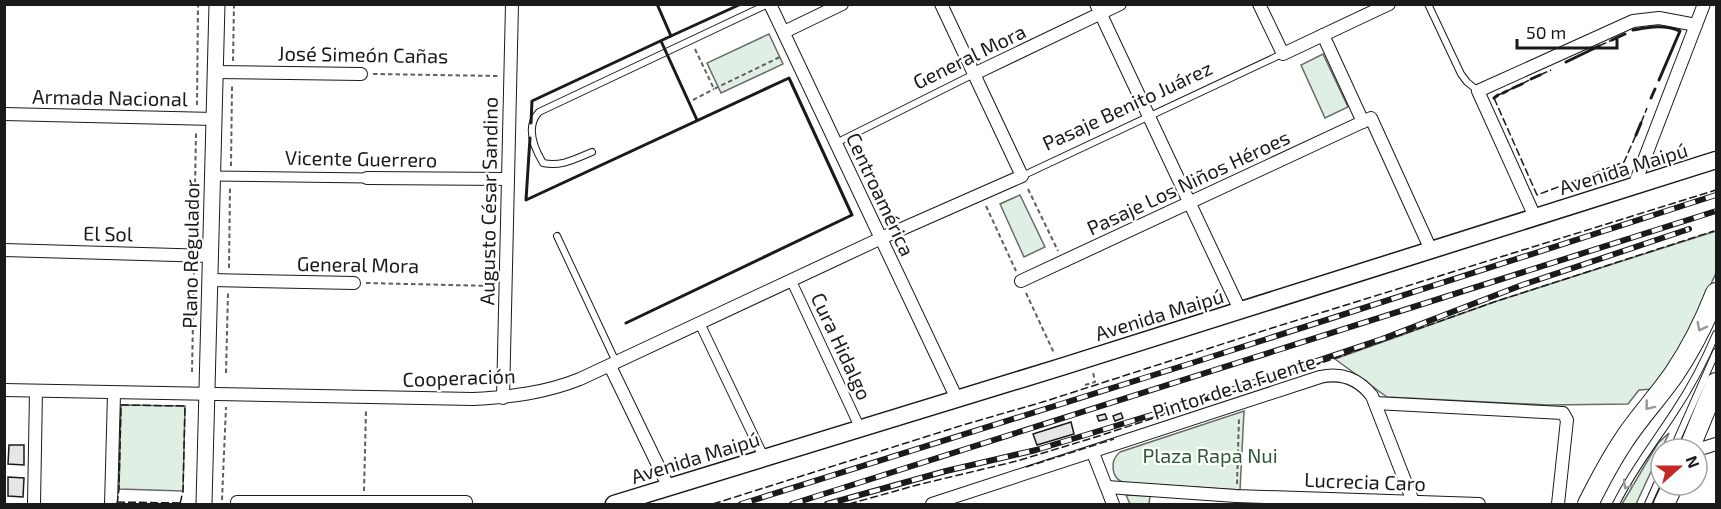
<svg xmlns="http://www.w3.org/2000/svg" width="1721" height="509" font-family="'Exo 2',sans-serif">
<rect width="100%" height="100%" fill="#fff"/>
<!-- green -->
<g fill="#e0efe3" stroke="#6a6a6a" stroke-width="1.5">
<path d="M769,34L783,64L721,93L707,63Z"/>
<path d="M1323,54L1348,107L1325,118L1301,65Z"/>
<path d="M1020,195L1045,247L1024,257L1000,204Z"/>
<path d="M1716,231V273L1680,351L1653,389L1639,390L1628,404L1548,405L1387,397L1335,359L1494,302Z"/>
<path d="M121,405L185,406L183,491L119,489Z"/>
<path d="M1244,411L1240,490L1125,483C1111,479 1109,461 1120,452Z"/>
<path d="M1669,433L1636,504H1622L1658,443Z"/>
<path d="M1126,495L1150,496L1149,504H1130Z"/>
</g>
<!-- building -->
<g fill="#e6e6e6" stroke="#1a1a1a" stroke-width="1.5">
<path d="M1121,413L1123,418L1115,421L1113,416Z"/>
<path d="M1105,414L1107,419L1099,421L1097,416Z"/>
<path d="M1071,422L1074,434L1037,445L1033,434Z"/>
<path d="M9,445H24V465L8,464Z"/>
<path d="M8,477L24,478L23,497L8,496Z"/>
</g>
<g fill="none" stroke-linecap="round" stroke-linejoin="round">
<defs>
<g id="service">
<path d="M1428,4L1461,74L1467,82L1478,91"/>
<path d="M836,143L974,74"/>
<path d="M592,152C575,159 561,167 543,163C534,148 525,127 539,112L768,4"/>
<path d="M1022,176L1282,54"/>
<path d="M557,236L616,362"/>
<path d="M1673,449L1716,352"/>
<path d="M1616,504C1632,471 1655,442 1675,411C1691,387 1705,360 1716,334"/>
<path d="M1648,504L1661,475"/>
</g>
<g id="pedestrian">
<path d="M213,176L367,178"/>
<path d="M791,280L860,428"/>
<path d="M700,324L764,458"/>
</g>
<g id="minor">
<path d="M770,4L957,399"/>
<path d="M1096,4L1240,310"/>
<path d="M1259,4L1283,54L1389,4"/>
<path d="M784,32L842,4"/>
<path d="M1323,35L1363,122"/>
<path d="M215,72L361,74"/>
<path d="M974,74L1120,4"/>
<path d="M4,114L214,119"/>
<path d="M367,178L508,179"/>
<path d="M1634,186L1704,4"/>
<path d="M1535,217L1478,91L1633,21L1659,18L1696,25"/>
<path d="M4,250L211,256"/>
<path d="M211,280L354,283"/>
<path d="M1021,281L1371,118L1431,250"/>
<path d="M610,366L669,488"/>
<path d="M4,390L473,399C510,397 545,393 580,379L888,235L1022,176L941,4"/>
<path d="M503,398L512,4"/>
<path d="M1375,403L1563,413L1567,420L1558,504"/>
<path d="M1697,450L1716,444"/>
<path d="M1093,453L1113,504"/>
<path d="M1107,487L1236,496L1479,504"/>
<path d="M237,502H466"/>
<path d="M34,504L36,391"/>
<path d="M111,504L114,394"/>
<path d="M932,504L1320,377C1341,372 1359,379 1372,396L1414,504"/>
</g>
<path id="tertiary" d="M204,504L217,4"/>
<path id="secondary" d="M614,504L1061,367L1716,160"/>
<g id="primary">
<path d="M1689,449L1716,383"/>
<path d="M1588,504C1599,482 1610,461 1624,440C1639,417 1658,397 1674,374C1691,349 1705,321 1716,293"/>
<path d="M1664,504L1673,485"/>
</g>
</defs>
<!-- service casing -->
<use href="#service" stroke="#1a1a1a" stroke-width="8"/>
<!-- pedestrian casing -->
<use href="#pedestrian" stroke="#1a1a1a" stroke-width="11"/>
<!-- minor casing -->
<use href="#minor" stroke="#1a1a1a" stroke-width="14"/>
<!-- tertiary casing -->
<use href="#tertiary" stroke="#1a1a1a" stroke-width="17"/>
<!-- secondary casing -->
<use href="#secondary" stroke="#1a1a1a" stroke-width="19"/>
<!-- primary casing -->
<use href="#primary" stroke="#1a1a1a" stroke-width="22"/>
<!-- path -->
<g stroke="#5f5f5f" stroke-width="2" stroke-dasharray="4.5 3" stroke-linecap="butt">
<path d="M695,49L714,89L782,56"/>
<path d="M233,61L234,4"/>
<path d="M373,74L499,76"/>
<path d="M693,100L714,89"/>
<path d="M197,105L198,4"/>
<path d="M231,166L232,85"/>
<path d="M1028,189L1058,251"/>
<path d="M986,206L1016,271"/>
<path d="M194,243L196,132"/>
<path d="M229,268L230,187"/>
<path d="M366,283L492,286"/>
<path d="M1026,293L1054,353"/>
<path d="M192,372L194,267"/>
<path d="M226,373L228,292"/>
<path d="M1085,385L1095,382L1093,372"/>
<path d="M1237,484L1239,418"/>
<path d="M364,491L366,410"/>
<path d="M222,500L226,407"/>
</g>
<!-- service -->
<use href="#service" stroke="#fff" stroke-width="6"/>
<!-- pedestrian -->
<use href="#pedestrian" stroke="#fff" stroke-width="9"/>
<!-- minor -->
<use href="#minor" stroke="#fff" stroke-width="12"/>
<!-- tertiary -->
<use href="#tertiary" stroke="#fff" stroke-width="15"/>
<!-- secondary -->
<use href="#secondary" stroke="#fff" stroke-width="16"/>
<!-- primary -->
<use href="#primary" stroke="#fff" stroke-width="20"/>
<defs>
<g id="rail">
<path d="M741,504L1192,363L1716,195"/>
<path d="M792,504L1716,211"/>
<path d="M827,504L946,471L1036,450L1204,399L1382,339L1522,285L1689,229"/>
</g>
</defs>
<!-- rail casing -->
<use href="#rail" stroke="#1a1a1a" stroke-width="6"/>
<!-- rail -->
<use href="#rail" stroke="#fff" stroke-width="4" stroke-dasharray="11" stroke-linecap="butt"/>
<!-- fence -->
<g stroke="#1a1a1a" stroke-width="1.5" stroke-dasharray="8 3" stroke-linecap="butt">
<path d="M1599,46L1612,40"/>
<path d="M1540,75L1551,70"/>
<path d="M1522,84L1531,79"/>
<path d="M1507,91L1513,88"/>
<path d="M1498,95L1503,93"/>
<path d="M1494,98L1537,195L1624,162L1636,135"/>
<path d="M1641,123L1647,108"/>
<path d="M1026,467L1114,439"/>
<path d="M117,502L180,503"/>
<path d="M117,504L119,489L121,405L185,406L183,491L180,504"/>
<path d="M713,504L963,425L1046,401L1272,328L1716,190"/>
<path d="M849,504L917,485L1017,461L1099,436L1327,361L1494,302L1714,231"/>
</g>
<!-- wall -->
<g stroke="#1a1a1a" stroke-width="3">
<path d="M1633,30C1650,27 1663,24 1680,31L1659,80"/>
<path d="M671,36L741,4"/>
<path d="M1612,40L1625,34"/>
<path d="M661,41L697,120"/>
<path d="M1566,62L1599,46"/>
<path d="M1531,79L1540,75"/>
<path d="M1513,88L1522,84"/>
<path d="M1503,93L1507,91"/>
<path d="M1494,98L1498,95"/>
<path d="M1651,98L1655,89"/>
<path d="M531,123L532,101L671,36L657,4"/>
<path d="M1636,135L1641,123"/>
<path d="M530,138L526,200L789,78L852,215L626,323"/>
</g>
</g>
<!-- one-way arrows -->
<defs><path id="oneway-chevron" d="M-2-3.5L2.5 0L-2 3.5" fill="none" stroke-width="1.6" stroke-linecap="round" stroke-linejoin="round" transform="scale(1.5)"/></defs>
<g stroke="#989898">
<use href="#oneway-chevron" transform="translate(1701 327) rotate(117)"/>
<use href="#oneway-chevron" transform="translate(1649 406) rotate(128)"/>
<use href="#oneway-chevron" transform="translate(1627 485) rotate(120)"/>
</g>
<g text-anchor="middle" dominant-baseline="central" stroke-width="4.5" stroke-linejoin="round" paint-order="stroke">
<!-- street labels -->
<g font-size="20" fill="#1a1a1a" stroke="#fff">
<text transform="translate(363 54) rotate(1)">José Simeón Cañas</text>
<text transform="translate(969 56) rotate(-26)">General Mora</text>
<text transform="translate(110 97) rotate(1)">Armada Nacional</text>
<text transform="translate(1127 105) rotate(-25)">Pasaje Benito Juárez</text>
<text transform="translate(361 158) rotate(1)">Vicente Guerrero</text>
<text transform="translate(1623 168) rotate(-17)">Avenida Maipú</text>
<text transform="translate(1188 182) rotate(-25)">Pasaje Los Niños Héroes</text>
<text transform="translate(881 194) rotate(65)">Centroamérica</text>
<text transform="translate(488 201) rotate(-89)">Augusto César Sandino</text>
<text transform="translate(108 233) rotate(1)">El Sol</text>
<text transform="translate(190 254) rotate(-89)">Plano Regulador</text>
<text transform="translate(358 264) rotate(1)">General Mora</text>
<text transform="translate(1159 314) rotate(-17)">Avenida Maipú</text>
<text transform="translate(842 346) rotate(65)">Cura Hidalgo</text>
<text transform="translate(459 377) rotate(-2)">Cooperación</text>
<text transform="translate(1234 386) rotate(-18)">Pintor de la Fuente</text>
<text transform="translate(695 457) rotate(-17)">Avenida Maipú</text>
<text transform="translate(1365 481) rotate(2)">Lucrecia Caro</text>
</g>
<!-- park labels -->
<g font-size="20" fill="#2b5a34" stroke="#fff">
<text x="1210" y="455">Plaza Rapa Nui</text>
</g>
</g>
<!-- border -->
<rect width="1721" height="509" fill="none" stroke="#1a1a1a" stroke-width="12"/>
<!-- north arrow -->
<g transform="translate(1679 467) rotate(69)"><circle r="28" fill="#ffffff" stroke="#a3a3a3" stroke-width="1.5"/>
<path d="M0-4.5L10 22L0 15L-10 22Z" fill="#c62828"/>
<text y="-9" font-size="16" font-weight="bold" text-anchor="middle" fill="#1a1a1a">N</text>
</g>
<!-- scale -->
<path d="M1517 39v9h100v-9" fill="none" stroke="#1a1a1a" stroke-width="3"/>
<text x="1526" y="39" font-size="18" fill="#1a1a1a" stroke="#ffffff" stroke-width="4.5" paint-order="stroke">50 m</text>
</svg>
